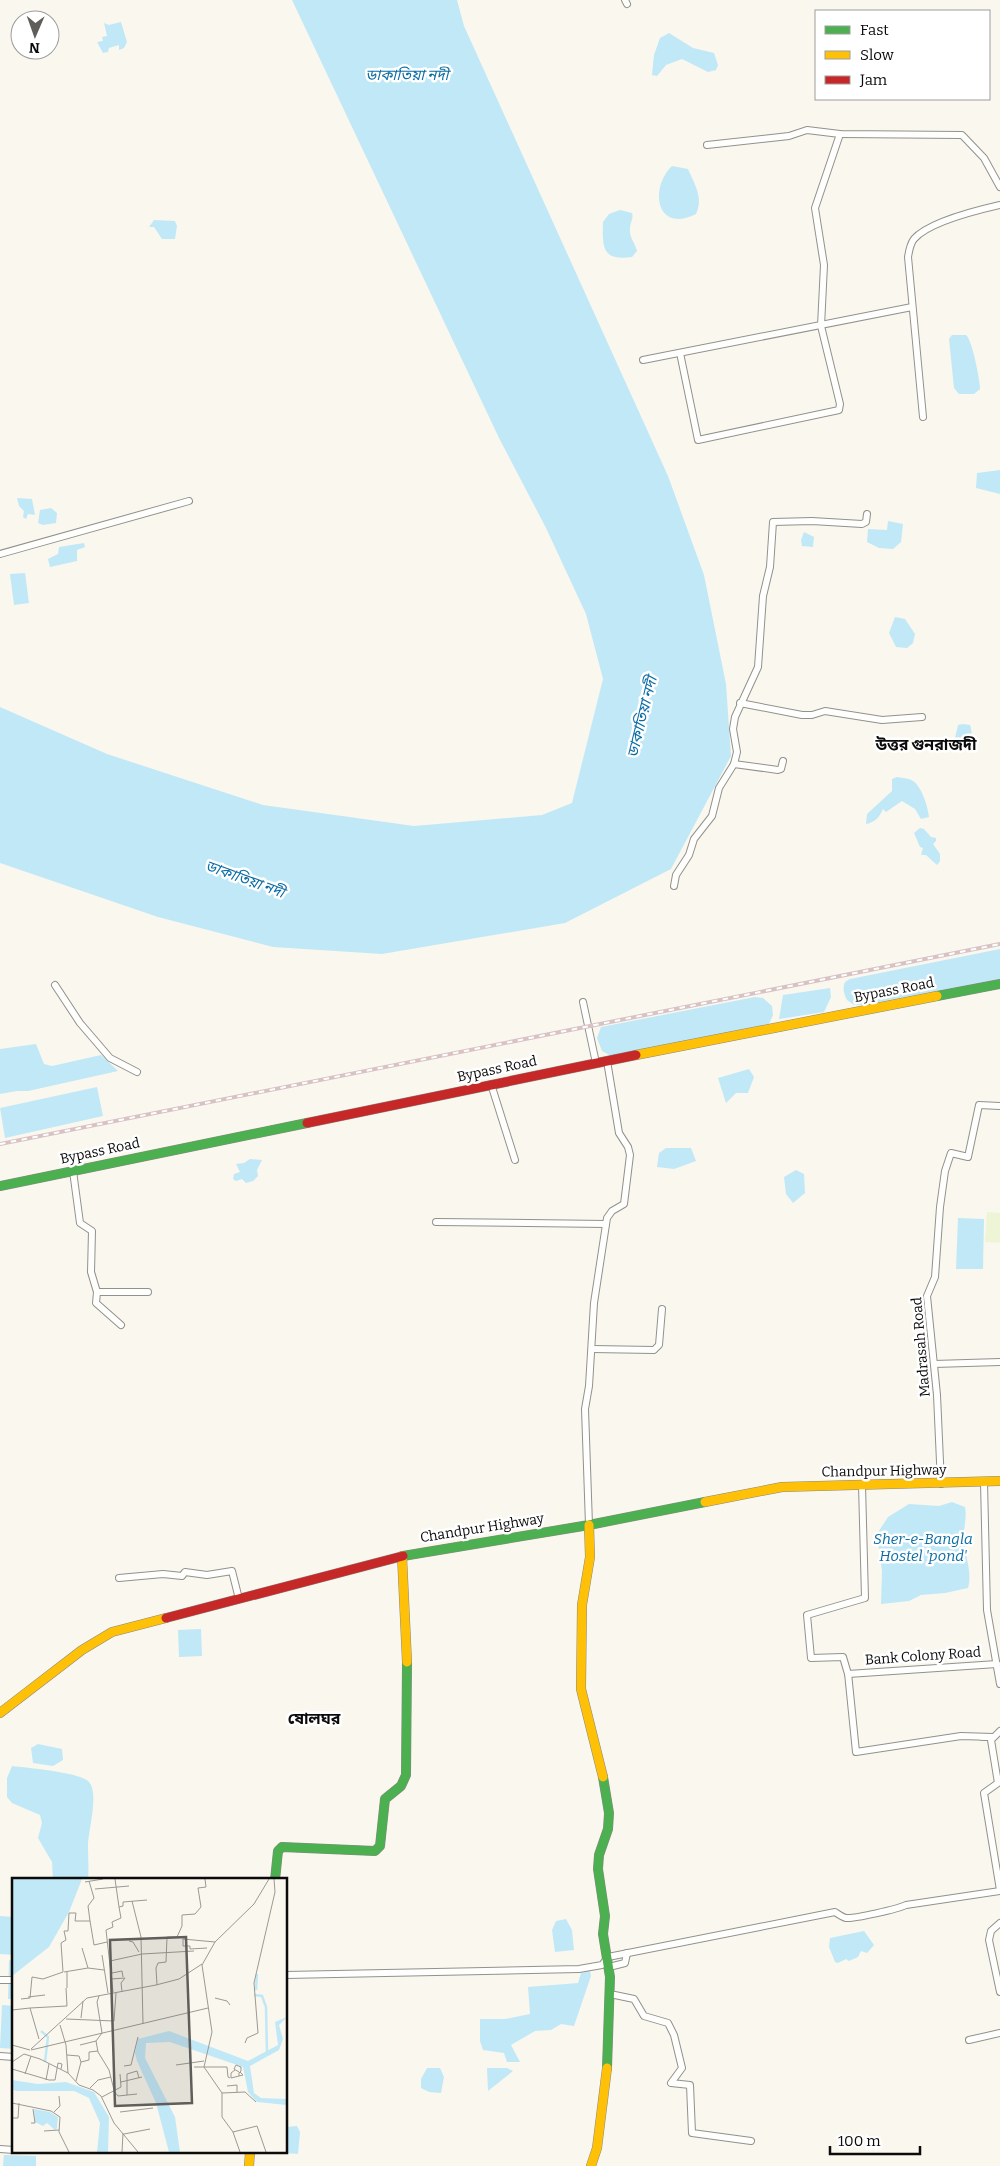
<svg xmlns="http://www.w3.org/2000/svg" width="1000" height="2166" font-family="Bitter,'Noto Sans Bengali',serif">
<rect width="100%" height="100%" fill="#faf7ee"/>
<!-- pitch -->
<path fill="#eef5d6" d="M987,1212L1000,1213V1243L985,1242Z"/>
<!-- water -->
<g fill="#c1e8f7">
<path d="M292,0H457L464,26L668,476L704,575L726,684L731,756L671,869L565,923L382,954L273,947L158,917L0,863V707L107,754L263,805L414,826L542,815L572,803L603,679L586,614L546,528L499,438Z"/>
<path d="M121,22L127,42L124,48L119,50V45L109,48L108,52L103,53L97,42L103,41L102,37L107,36L104,23L109,25Z"/>
<path d="M669,33L693,48L714,53L718,65L716,70L708,72L682,59L666,65L657,76L652,75L654,55L660,38Z"/>
<path d="M672,166L688,169C694,183 704,198 696,214C656,234 649,188 672,166Z"/>
<path d="M620,210L632,213C634,219 630,222 630,228C629,238 635,242 637,251L632,257C603,261 602,249 603,222L609,214Z"/>
<path d="M154,220L175,221L177,226L175,239H162L154,227H149Z"/>
<path d="M952,335H966C972,339 980,381 980,389L974,394H959L954,388L949,339Z"/>
<path d="M1000,470V494L976,488L977,473Z"/>
<path d="M17,498L32,499L35,515L28,514L26,519L23,517L24,511L19,506Z"/>
<path d="M51,508L57,513L56,523L43,525L38,523L40,510Z"/>
<path d="M888,521L903,524L901,542L893,549L879,548L867,542L868,529L887,530Z"/>
<path d="M804,532L814,537L813,547L802,546L801,540Z"/>
<path d="M84,543L85,547L77,550V561L50,567L48,559L58,554L59,547Z"/>
<path d="M25,573L29,603L14,605L10,574Z"/>
<path d="M895,617L905,619L915,634L913,643L907,648L896,647L889,633Z"/>
<path d="M963,724L970,725C973,733 972,744 966,749L959,746L955,738L958,725Z"/>
<path d="M897,777C902,778 909,778 913,781C922,787 928,807 929,817L921,819L915,809L902,801L886,812L883,809C879,818 875,822 866,824L867,814L892,791V779Z"/>
<path d="M920,828L924,829L931,837L936,838V841L933,844L940,854V861L937,865L926,855H921L923,848L920,847L914,833Z"/>
<path d="M1000,949V979L863,1005H854L847,1000C844,994 842,988 845,982L850,979Z"/>
<path d="M830,988L831,997L824,1012L779,1019L783,995Z"/>
<path d="M755,997L763,998L772,1006L773,1015L769,1024L611,1056L602,1051L597,1038L601,1027Z"/>
<path d="M36,1044L44,1064L52,1066L101,1055L118,1071L28,1091H17L0,1094V1049Z"/>
<path d="M749,1069L754,1077L748,1093H736L726,1103L718,1078Z"/>
<path d="M97,1087L103,1116L5,1138L0,1108Z"/>
<path d="M666,1148H691L696,1161L674,1169L657,1167L659,1153Z"/>
<path d="M250,1159L262,1160L257,1170L258,1176L253,1181L246,1183L242,1179L236,1181L233,1179L234,1174L240,1172L236,1164L244,1163Z"/>
<path d="M796,1170L804,1174L805,1193L793,1203L786,1194L784,1177Z"/>
<path d="M958,1218L984,1219L983,1269H956Z"/>
<path d="M952,1502L965,1507C967,1518 964,1525 964,1534C963,1553 973,1570 968,1588L945,1593L921,1595L909,1601L881,1604L882,1571L877,1534L888,1517L909,1504L939,1506Z"/>
<path d="M201,1629L202,1656L179,1657L178,1630Z"/>
<path d="M38,1744L62,1749L63,1760L53,1766L33,1763L31,1748Z"/>
<path d="M12,1766C28,1768 77,1772 88,1781C100,1791 88,1831 88,1845C88,1857 89,1868 88,1880H53L52,1862L38,1838L42,1823L40,1815L12,1803L7,1797V1778Z"/>
<path d="M0,1916L14,1917V1955L0,1954Z"/>
<path d="M566,1919L572,1930L574,1950L555,1952L552,1930L556,1921Z"/>
<path d="M864,1931L874,1945L867,1953L861,1951L858,1957L849,1961L846,1959L838,1963L835,1962L829,1947L830,1938Z"/>
<path d="M9,1960L14,1961V1999H8Z"/>
<path d="M590,1971L591,1976L574,2026L561,2024L551,2030L535,2031L511,2045L520,2062H507L504,2053L483,2050L480,2041V2019H505L530,2014L528,1987L578,1983L581,1973Z"/>
<path d="M2,2005L14,2006V2049L0,2048Z"/>
<path d="M427,2068H440L444,2077L441,2093L429,2092L421,2088V2079Z"/>
<path d="M487,2068H507L513,2071L488,2091Z"/>
<path d="M297,2126L300,2132L298,2154L286,2153V2127Z"/>
<path d="M4,2155L36,2156V2166H3Z"/>
</g>
<g fill="none" stroke-linecap="round" stroke-linejoin="round">
<defs>
<g id="street">
<path d="M625,0L627,4"/>
<path d="M707,145L789,136L807,130L840,134L962,135L984,158L1000,187"/>
<path d="M680,353L698,440L839,410L840,404L821,326L824,265L815,208L840,134"/>
<path d="M643,360L912,307"/>
<path d="M923,417L908,257C909,251 910,244 914,239C929,222 978,210 1000,205"/>
<path d="M0,554L189,501"/>
<path d="M740,703L802,715H812L825,711L882,720L922,717"/>
<path d="M734,764L778,770L781,769L783,761"/>
<path d="M674,886L676,875L689,855L694,839L712,816L719,788L734,764L737,752L733,729L735,717L758,667L763,596L770,567L773,522L812,521L862,524L866,522L867,514"/>
<path d="M55,985L80,1023L110,1058L137,1072"/>
<path d="M583,1002L596,1063"/>
<path d="M491,1084L515,1160"/>
<path d="M73,1171L80,1223L92,1231L91,1272L97,1292L96,1303L121,1325"/>
<path d="M436,1222L606,1224"/>
<path d="M97,1292H148"/>
<path d="M592,1349L654,1350L659,1345L662,1309"/>
<path d="M934,1364L1000,1362"/>
<path d="M984,1482L987,1610L1000,1684"/>
<path d="M941,1484L937,1395L927,1296L935,1277L940,1207L945,1171L951,1153L968,1157L979,1105L1000,1106"/>
<path d="M862,1485L865,1598L807,1615L811,1658L843,1657L848,1674L997,1664"/>
<path d="M589,1525L585,1409L589,1386L594,1303L607,1218L612,1211L624,1204L630,1155L628,1147L619,1133L607,1061"/>
<path d="M119,1578L163,1574L182,1576L185,1572L207,1575L232,1571L239,1599"/>
<path d="M848,1673L856,1752L961,1736L993,1737H981"/>
<path d="M1000,1731L991,1740L998,1783L984,1793L1000,1890"/>
<path d="M1000,1923L991,1931L989,1940L1000,1992"/>
<path d="M609,1967L625,1963L627,1953"/>
<path d="M286,1975L579,1969L602,1965L608,1957L835,1912C838,1914 842,1917 846,1918C854,1919 898,1909 906,1905L1000,1891"/>
<path d="M0,1980H14"/>
<path d="M610,1994L634,1999L644,2016L668,2023L674,2035L682,2068L671,2083L690,2085L692,2133L751,2141"/>
<path d="M969,2040L1000,2033"/>
<path d="M0,2056L14,2057"/>
<path d="M0,2149L14,2150"/>
</g>
<g id="fast">
<path d="M937,996L1000,984"/>
<path d="M0,1186L307,1123"/>
<path d="M403,1556L589,1525L705,1502"/>
<path d="M603,1777L609,1813L608,1829L599,1855L598,1869L605,1916L603,1934L610,1977L607,2068"/>
<path d="M275,1880L278,1851L282,1847L375,1851L380,1846L385,1799L401,1786L406,1775L407,1662"/>
</g>
<g id="slow">
<path d="M636,1055L937,996"/>
<path d="M705,1502L782,1487L1000,1481"/>
<path d="M589,1525L590,1557L582,1605L581,1689L603,1777"/>
<path d="M402,1556L407,1662"/>
<path d="M0,1713L82,1650L112,1632L166,1618"/>
<path d="M249,2166L250,2152"/>
<path d="M591,2166L597,2148L607,2068"/>
</g>
<g id="jam">
<path d="M307,1123L636,1055"/>
<path d="M166,1618L403,1556"/>
</g>
</defs>
<!-- street casing -->
<use href="#street" stroke="#93918d" stroke-width="8"/>
<!-- fast casing -->
<use href="#fast" stroke="#898884" stroke-width="10"/>
<!-- slow casing -->
<use href="#slow" stroke="#898884" stroke-width="10"/>
<!-- jam casing -->
<use href="#jam" stroke="#898884" stroke-width="10"/>
<!-- street -->
<use href="#street" stroke="#fefefc" stroke-width="6"/>
<!-- fast -->
<use href="#fast" stroke="#4caf50" stroke-width="9"/>
<!-- slow -->
<use href="#slow" stroke="#ffc107" stroke-width="9"/>
<!-- jam -->
<use href="#jam" stroke="#c62828" stroke-width="9"/>
<defs>
<path id="rail" d="M0,1144L1000,944"/>
</defs>
<!-- rail casing -->
<use href="#rail" stroke="#d8c2c4" stroke-width="4"/>
<!-- rail -->
<use href="#rail" stroke="#fff" stroke-width="2" stroke-dasharray="5.5" stroke-linecap="butt"/>
</g>
<g text-anchor="middle" dominant-baseline="central" stroke-width="5" stroke-linejoin="round" paint-order="stroke">
<!-- street labels -->
<g font-size="14" fill="#0b0b0b" stroke="#fff">
<text transform="translate(894 990) rotate(-11)">Bypass Road</text>
<text transform="translate(497 1069) rotate(-12)">Bypass Road</text>
<text transform="translate(100 1151) rotate(-12)">Bypass Road</text>
<text transform="translate(921 1347) rotate(-95)">Madrasah Road</text>
<text transform="translate(884 1471) rotate(-1)">Chandpur Highway</text>
<text transform="translate(482 1528) rotate(-9)">Chandpur Highway</text>
<text transform="translate(923 1656) rotate(-4)">Bank Colony Road</text>
</g>
<!-- water labels -->
<g font-size="15" font-style="italic" fill="#0c6da5" stroke="#fff">
<text x="407" y="75">ডাকাতিয়া নদী</text>
<text transform="translate(642 717) rotate(-76)">ডাকাতিয়া নদী</text>
<text transform="translate(245 879) rotate(20)">ডাকাতিয়া নদী</text>
<text x="923" y="1539">Sher-e-Bangla<tspan x="923" dy="17">Hostel 'pond'</tspan></text>
</g>
<!-- quarter labels -->
<g font-size="16" font-weight="bold" fill="#0b0b0b" stroke="#fff">
<text x="926" y="744">উত্তর গুনরাজদী</text>
<text x="314" y="1718">ষোলঘর</text>
</g>
</g>
<!-- overview -->
<g transform="translate(12 1878)">
<rect width="275" height="275" fill="#faf7ee"/>
<path d="M0,1H70L57,34L37,69L0,98ZM275,139L267,147L271,161L267,172L238,188L242,215L249,220L275,221V227L245,224L236,214L231,189L158,164L134,165L133,180L163,239L168,274H157L144,225L125,183L123,175L126,161L157,153L236,183L266,167L263,144ZM0,202L26,206L54,204L82,214L97,239L96,274H85L88,245L77,220L62,213H4L0,211ZM22,231L38,234L46,239L45,250L43,252L35,245L31,248L23,244Z" fill="#c1e8f7"/>
<path fill="none" stroke="#c1e8f7" stroke-width="2.5" d="M244,112L245,96M242,117L250,118L254,129L255,176M29,153L36,159L33,184"/>
<path fill="none" stroke="#9a9993" stroke-width="1" d="M103,1L107,29M77,3L82,20L76,28L78,43M73,4L91,1M83,11L117,8M120,23L129,59L131,146M117,63L121,64L127,74M70,70L76,90M195,70L178,71V68H171V61L203,64M90,77L96,115M98,83L130,76L182,73M76,90L92,92M52,94L76,90M55,94V110M100,95L110,93L111,99M99,101L113,100L109,105L110,113M145,107L144,90L146,85L154,84L155,59H165L170,48V37L183,36L189,29L186,10L194,9L193,1M101,114L94,52L101,49L100,44L109,40L107,29L111,28V24L135,22M87,118L85,124L90,155L84,163L86,174L97,192L102,212M16,119L33,117M203,120L215,123L218,127M9,121L18,120L20,99L31,101L51,94L49,65L54,62L52,53H56L57,35H64L63,43H78L82,67L95,64M18,130L55,128L54,110M0,132L18,130L27,161M69,140L71,123M54,141L102,143L104,115M48,147L54,167L56,195M233,165L235,160L246,155L242,105L263,14L262,1M0,167L18,172M68,167L84,163M19,171L75,120L144,107L167,101L190,86M19,172L196,130M55,177L67,178L69,184M0,184L12,176L28,181L56,195L67,207L81,212L89,218L102,245L126,274M164,187L192,183M112,188L119,187L126,159M182,189H215L216,199L218,200M0,191L37,202H43L46,185L50,186L49,191M223,192L219,195V200L227,198M227,194L222,191L224,187L229,189V193L227,195V198L231,197L228,194M13,196L19,178M34,202L37,186M64,203L69,184L77,182V174L86,173M109,204L130,199M215,208L225,207V214M78,210L86,202L99,199M102,213L106,218L125,216M210,215L233,214L244,224M115,217V196L125,193L127,200M90,219L109,209L108,196M0,225L39,233L48,239L47,254L57,274M42,234L48,228L47,218M108,234L141,230M0,240H6L7,225M19,245H23L21,231M32,253L47,252M221,254L245,248L254,274M112,256L138,251M110,274L111,255M228,274L221,254L210,239V215L192,189L200,154L190,87L203,64L242,26L257,1"/>
<path fill="#5f5e5a" fill-opacity="0.15" stroke="#5f5e5a" stroke-width="2.5" d="M174,59L180,225L103,228L98,62Z"/>
<rect width="275" height="275" fill="none" stroke="#0b0b0b" stroke-width="2.5"/>
</g>
<!-- legend -->
<rect x="815" y="10" width="175" height="90" fill="#ffffff" stroke="#9d9d9d"/>
<rect x="825" y="26" width="25" height="8" fill="#4caf50" stroke="#9d9d9d"/>
<text x="860" y="35" font-size="15" fill="#0b0b0b">Fast</text>
<rect x="825" y="51" width="25" height="8" fill="#ffc107" stroke="#9d9d9d"/>
<text x="860" y="60" font-size="15" fill="#0b0b0b">Slow</text>
<rect x="825" y="76" width="25" height="8" fill="#c62828" stroke="#9d9d9d"/>
<text x="860" y="85" font-size="15" fill="#0b0b0b">Jam</text>
<!-- north arrow -->
<g transform="translate(35 35) rotate(182)"><circle r="24" fill="#ffffff" stroke="#9d9d9d"/>
<path d="M0-4L9 19L0 12L-9 19Z" fill="#5f5e5a"/>
<text y="-8" font-size="14" font-weight="bold" text-anchor="middle" fill="#0b0b0b">N</text>
</g>
<!-- scale -->
<path d="M830 2146v8h90v-8" fill="none" stroke="#0b0b0b" stroke-width="2.5"/>
<text x="838" y="2146" font-size="15" fill="#0b0b0b" stroke="#ffffff" stroke-width="4" paint-order="stroke">100 m</text>
</svg>
